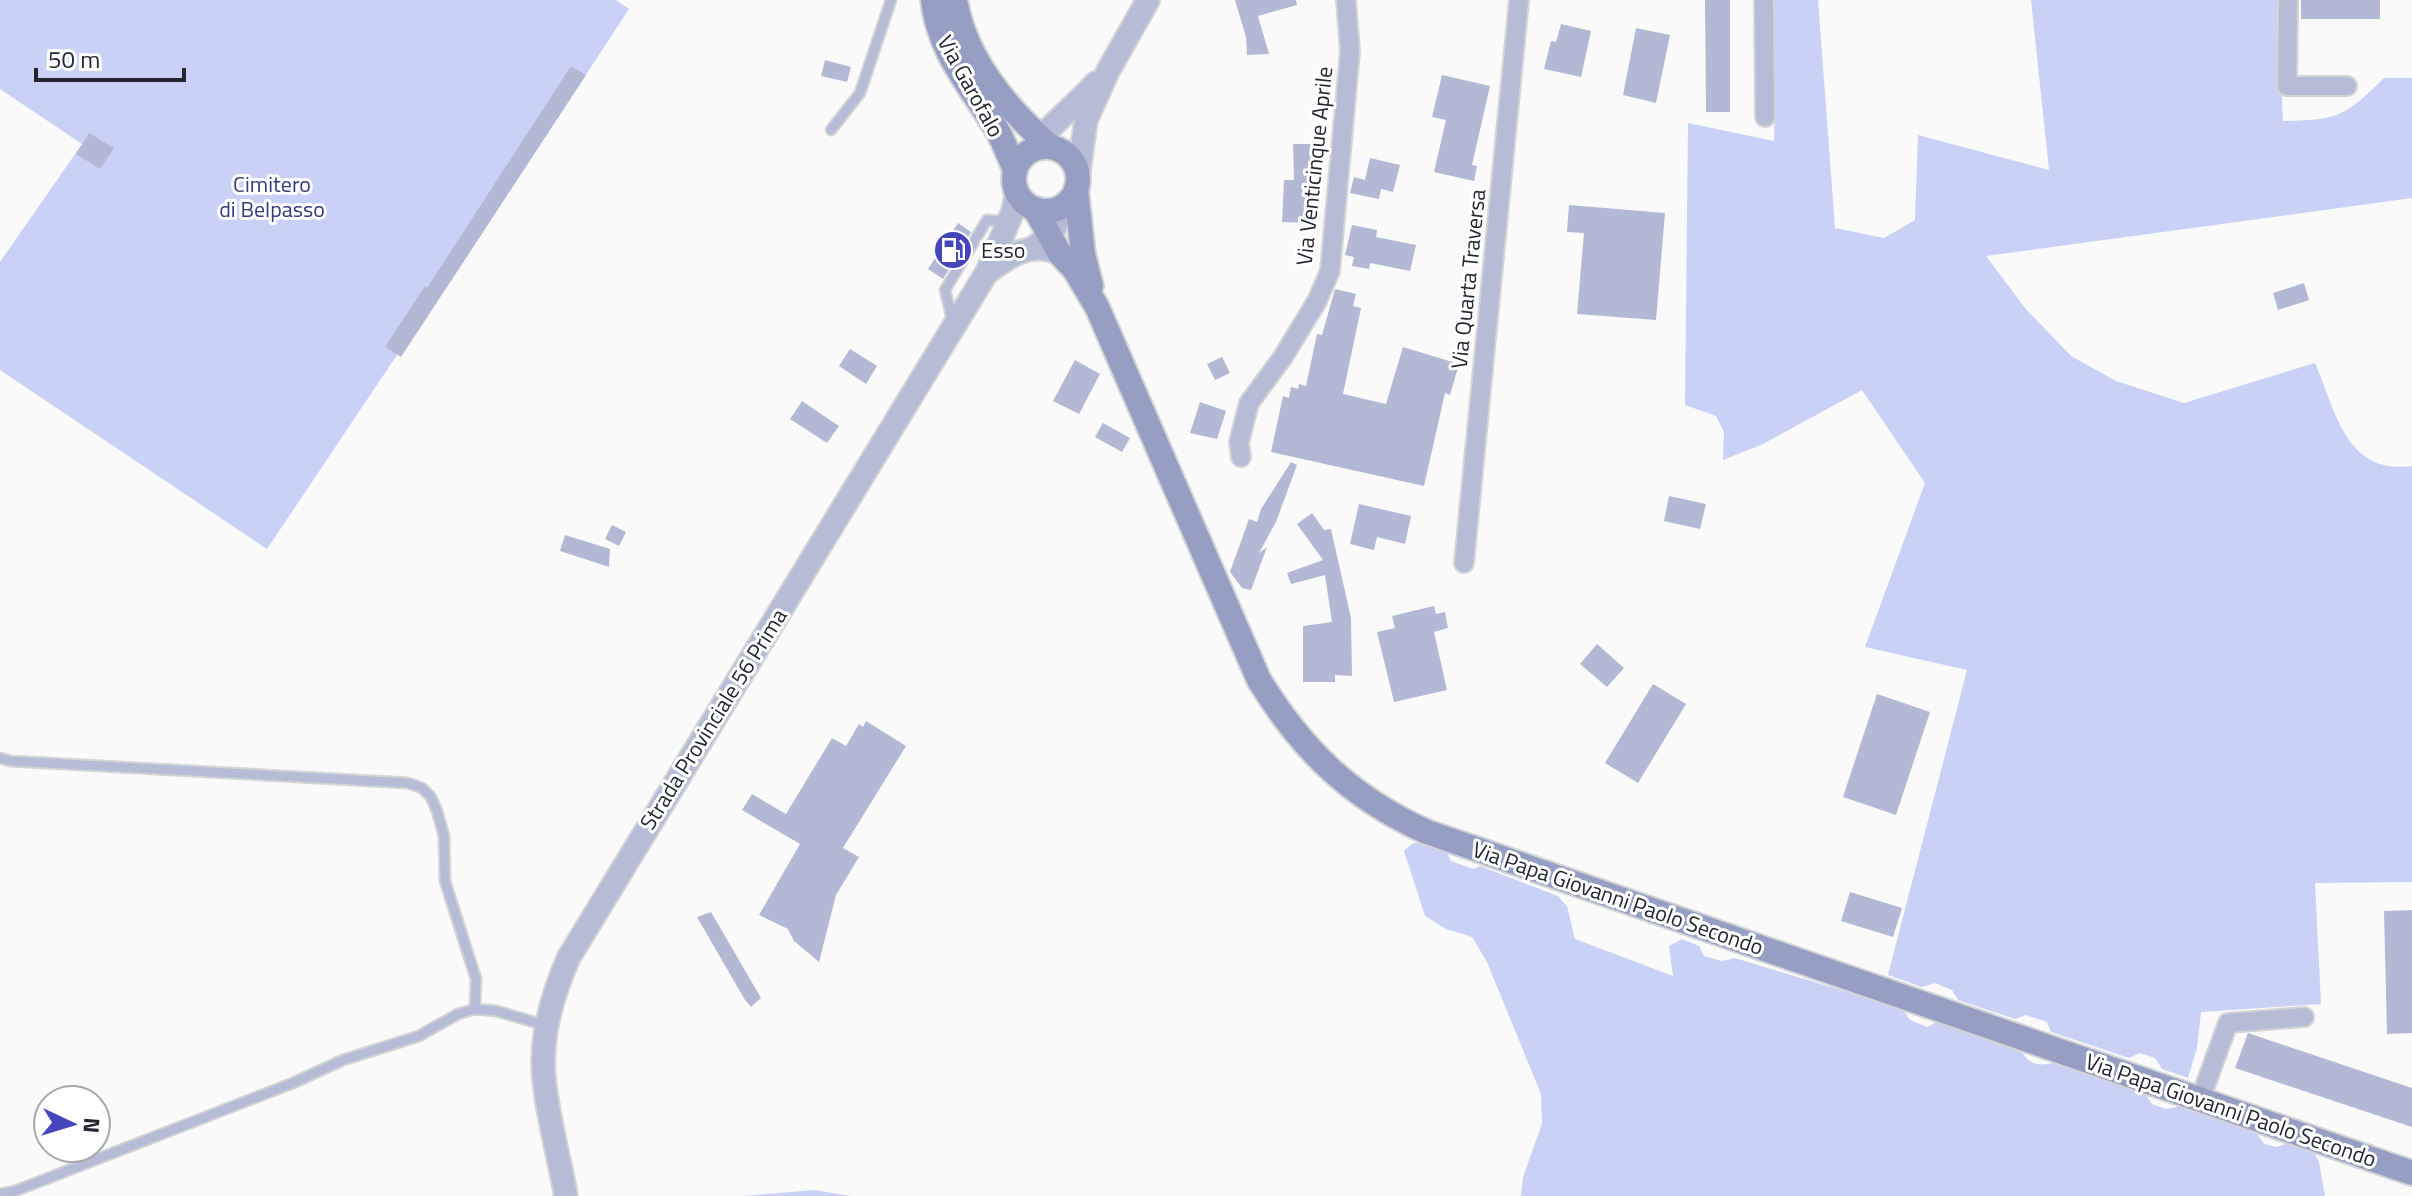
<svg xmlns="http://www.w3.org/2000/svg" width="2412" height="1196" font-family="'Titillium Web',sans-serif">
<rect width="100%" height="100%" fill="#fafafa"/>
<!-- green -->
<g fill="#c9d1f6">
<path d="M0,0H616L629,9L447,287L397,355L267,549L0,370V262L82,144L0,89Z"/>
<path d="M1775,0H1818L1835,228L1884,238L1915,220L1918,135L2049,170L2031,0H2277L2283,121C2337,120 2345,117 2384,78H2412V198L1986,256L2025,308L2071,356L2116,381L2184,403L2315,363C2336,412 2346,475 2412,466V882L2315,883L2321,1004L2201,1012L2197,1048L2188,1078L2162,1069L2155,1058L2140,1053L2129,1058L2051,1032L2047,1022L2026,1015L2015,1019L1958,1000L1952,990L1935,983L1922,987L1888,975L1967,670L1865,647L1925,483L1862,390L1761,445L1723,460L1724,432L1716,416L1685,405L1688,123L1774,141Z"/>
<path d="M1413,843H1422L1447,853L1451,861L1473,869L1480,866L1558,896L1567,906L1575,939L1673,976L1669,946L1682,939L1699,946L1704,956L1722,961L1735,958L1880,1002L1902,1009L1910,1020L1927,1027L1937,1022L2021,1051C2030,1065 2038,1066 2054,1063L2145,1094L2152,1104L2166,1109L2182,1106L2256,1132L2264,1144L2277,1147L2288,1143L2314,1152L2319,1162L2325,1196H1521L1523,1177L1542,1124L1541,1094L1487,962L1472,937L1446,929L1425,916L1404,851Z"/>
<path d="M815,1190L850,1196H742Z"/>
</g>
<!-- building -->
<g fill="#b3b9d4">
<path d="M1235,0H1296L1297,5L1258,16L1269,54L1247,55L1246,37Z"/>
<path d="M1705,0H1730V112H1706Z"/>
<rect x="2301" y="0" width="79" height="19"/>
<path d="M1561,24L1591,31L1581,77L1544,69L1551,41L1556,42Z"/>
<path d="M1636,28L1670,35L1656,103L1623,95Z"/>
<path d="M825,60L851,67L847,82L821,76Z"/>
<path d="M571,66L586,75L401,357L385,347L425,286L427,288Z"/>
<path d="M1442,75L1490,86L1472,165L1477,166L1474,181L1434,172L1446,120L1432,117Z"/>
<path d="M89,133L114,148L100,169L76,154Z"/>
<path d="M1293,144H1318L1319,161H1313L1311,223L1282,222L1284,180H1294Z"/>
<path d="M1370,158L1400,165L1393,192L1381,189L1379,199L1350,193L1354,177L1365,180Z"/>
<path d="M1569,205L1665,213L1656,320L1577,314L1584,233L1567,232Z"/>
<path d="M958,223L971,232L943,279L928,269Z"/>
<path d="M1352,225L1377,230L1376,237L1416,245L1410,271L1370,263L1369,269L1352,266L1354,257L1345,255Z"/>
<path d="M2304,283L2309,300L2278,310L2273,293Z"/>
<path d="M1335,289L1356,294L1353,306L1361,308L1343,394L1386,404L1403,347L1459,364L1450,395L1445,393L1424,486L1271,452L1283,396L1289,398L1291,387L1298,389L1299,384L1306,386L1317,334L1322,335Z"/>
<path d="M850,349L877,366L866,384L839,366Z"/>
<path d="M1222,357L1230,373L1215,380L1207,364Z"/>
<path d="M1075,360L1100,374L1079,414L1053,401Z"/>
<path d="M802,401L839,426L827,443L790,419Z"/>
<path d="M1200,402L1226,411L1217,439L1190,433Z"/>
<path d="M1103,423L1130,438L1122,452L1095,437Z"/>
<path d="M1291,462L1297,465L1276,522L1259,553L1267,547L1251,590L1242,588L1230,572L1249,519L1257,522L1261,509Z"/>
<path d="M1669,496L1706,504L1700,529L1664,521Z"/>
<path d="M1359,504L1411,516L1405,544L1377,537L1374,550L1350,544Z"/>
<path d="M1312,513L1324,530L1331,529L1351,618L1352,676L1335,675V682H1303V626L1332,622L1325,575L1291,584L1287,573L1323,560L1297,524Z"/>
<path d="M612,525L626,532L619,546L605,539Z"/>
<path d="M565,535L610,549L609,567L560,551Z"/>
<path d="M1434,606L1436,614L1445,612L1448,628L1434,632L1447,690L1394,702L1377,632L1395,628L1392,616Z"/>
<path d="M1597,644L1624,668L1607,687L1580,664Z"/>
<path d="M1653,684L1686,704L1638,783L1605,763Z"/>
<path d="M1877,694L1930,712L1896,815L1843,797Z"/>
<path d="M866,721L906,746L843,848L859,857L836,895L819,962L794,941L788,929L759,915L800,844L742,810L752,794L786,814L832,738L846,746L859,724L863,727Z"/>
<path d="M1850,892L1902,908L1893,937L1841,921Z"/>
<path d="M2412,910V1033L2387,1034L2384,911Z"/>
<path d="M711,912L761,998L751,1007L745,1000L697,917Z"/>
<path d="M2248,1033L2412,1088V1127L2235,1068Z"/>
</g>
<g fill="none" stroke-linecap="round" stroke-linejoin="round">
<defs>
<g id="service">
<path d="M831,130L860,93L891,0"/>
<path d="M953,323L945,290L987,220L1008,222"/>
<path d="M0,758L10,761L408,783L422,788L431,797L437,811L444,836L445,881L476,979L475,1009"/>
<path d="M0,1194L15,1191L293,1083L343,1060L419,1036L458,1014L475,1009L496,1011L548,1026"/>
</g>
<g id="minor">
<path d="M1764,0L1765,117"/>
<path d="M2288,0L2287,86H2347"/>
<path d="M1241,457L1239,442L1249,403L1283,357L1317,301L1330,271L1350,51L1346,0"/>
<path d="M1464,563L1519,0"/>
<path d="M2200,1100L2228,1023L2304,1017"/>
</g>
<g id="tertiary">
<path d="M1032,150C1049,125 1075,106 1096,83"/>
<path d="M1078,177L1086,120L1108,71L1148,0"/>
<path d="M1036,246L1051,234L1069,200"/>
<path d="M988,272C1010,255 1033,240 1060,254"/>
<path d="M566,1196C559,1157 548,1118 544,1079C540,1038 553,993 569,957L987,272L1013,211L1017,193"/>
</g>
<g id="secondary">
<path d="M933,0C938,51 972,88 997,130C1004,142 1009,156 1015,170"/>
<path d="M955,0C965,59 1007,109 1051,147"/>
<circle cx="1046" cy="179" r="32"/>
<path d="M1076,189L1083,254L1091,286"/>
<path d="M1035,209L1060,254L1075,270L1097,307L1259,680C1302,750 1351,798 1427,832L2412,1173"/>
</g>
</defs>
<!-- service casing -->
<use href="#service" stroke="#d3d4d6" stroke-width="13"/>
<!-- minor casing -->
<use href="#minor" stroke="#d3d4d6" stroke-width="22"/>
<!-- tertiary casing -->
<use href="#tertiary" stroke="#d3d4d6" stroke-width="26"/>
<!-- secondary casing -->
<use href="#secondary" stroke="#d3d4d6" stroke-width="28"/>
<!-- service -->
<use href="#service" stroke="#b7bcd6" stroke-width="9"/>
<!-- minor -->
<use href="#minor" stroke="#b7bcd6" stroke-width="18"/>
<!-- tertiary -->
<use href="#tertiary" stroke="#b7bcd6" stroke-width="22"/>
<!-- secondary -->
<use href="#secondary" stroke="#969ec4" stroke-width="24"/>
</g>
<!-- icons -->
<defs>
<symbol id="fuel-disc" viewBox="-11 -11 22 22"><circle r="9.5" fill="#4546bb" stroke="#fff"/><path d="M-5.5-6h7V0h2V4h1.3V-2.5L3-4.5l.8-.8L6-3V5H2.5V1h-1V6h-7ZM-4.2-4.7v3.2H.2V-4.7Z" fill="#fff"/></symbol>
</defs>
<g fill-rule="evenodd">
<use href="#fuel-disc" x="931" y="228" width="44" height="44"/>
</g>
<g text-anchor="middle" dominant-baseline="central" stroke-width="6" stroke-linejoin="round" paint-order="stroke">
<!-- street labels -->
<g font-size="22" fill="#232530" stroke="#fff">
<text transform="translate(971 86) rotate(61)">Via Garofalo</text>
<text transform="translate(1314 166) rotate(-84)">Via Venticinque Aprile</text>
<text transform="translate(1468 279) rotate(-84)">Via Quarta Traversa</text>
<text transform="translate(713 719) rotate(-58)">Strada Provinciale 56 Prima</text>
<text transform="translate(1618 898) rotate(19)">Via Papa Giovanni Paolo Secondo</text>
<text transform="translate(2231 1110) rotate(19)">Via Papa Giovanni Paolo Secondo</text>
</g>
<!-- park labels -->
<g font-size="22" fill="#353a7e" stroke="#fff">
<text x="272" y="184">Cimitero<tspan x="272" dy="25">di Belpasso</tspan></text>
</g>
<!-- poi labels -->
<g font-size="22" fill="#232530" stroke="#fff" text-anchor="start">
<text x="981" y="250">Esso</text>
</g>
</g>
<!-- north arrow -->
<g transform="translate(72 1124) rotate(94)"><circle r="38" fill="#ffffff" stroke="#a7a8ac" stroke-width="2"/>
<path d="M0-6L14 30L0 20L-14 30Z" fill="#4546bb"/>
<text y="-12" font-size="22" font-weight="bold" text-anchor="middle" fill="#232530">N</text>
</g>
<!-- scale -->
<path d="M36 68v12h148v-12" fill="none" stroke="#232530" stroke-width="4"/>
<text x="48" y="68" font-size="24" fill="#232530" stroke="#ffffff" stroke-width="6" paint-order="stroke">50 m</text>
</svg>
